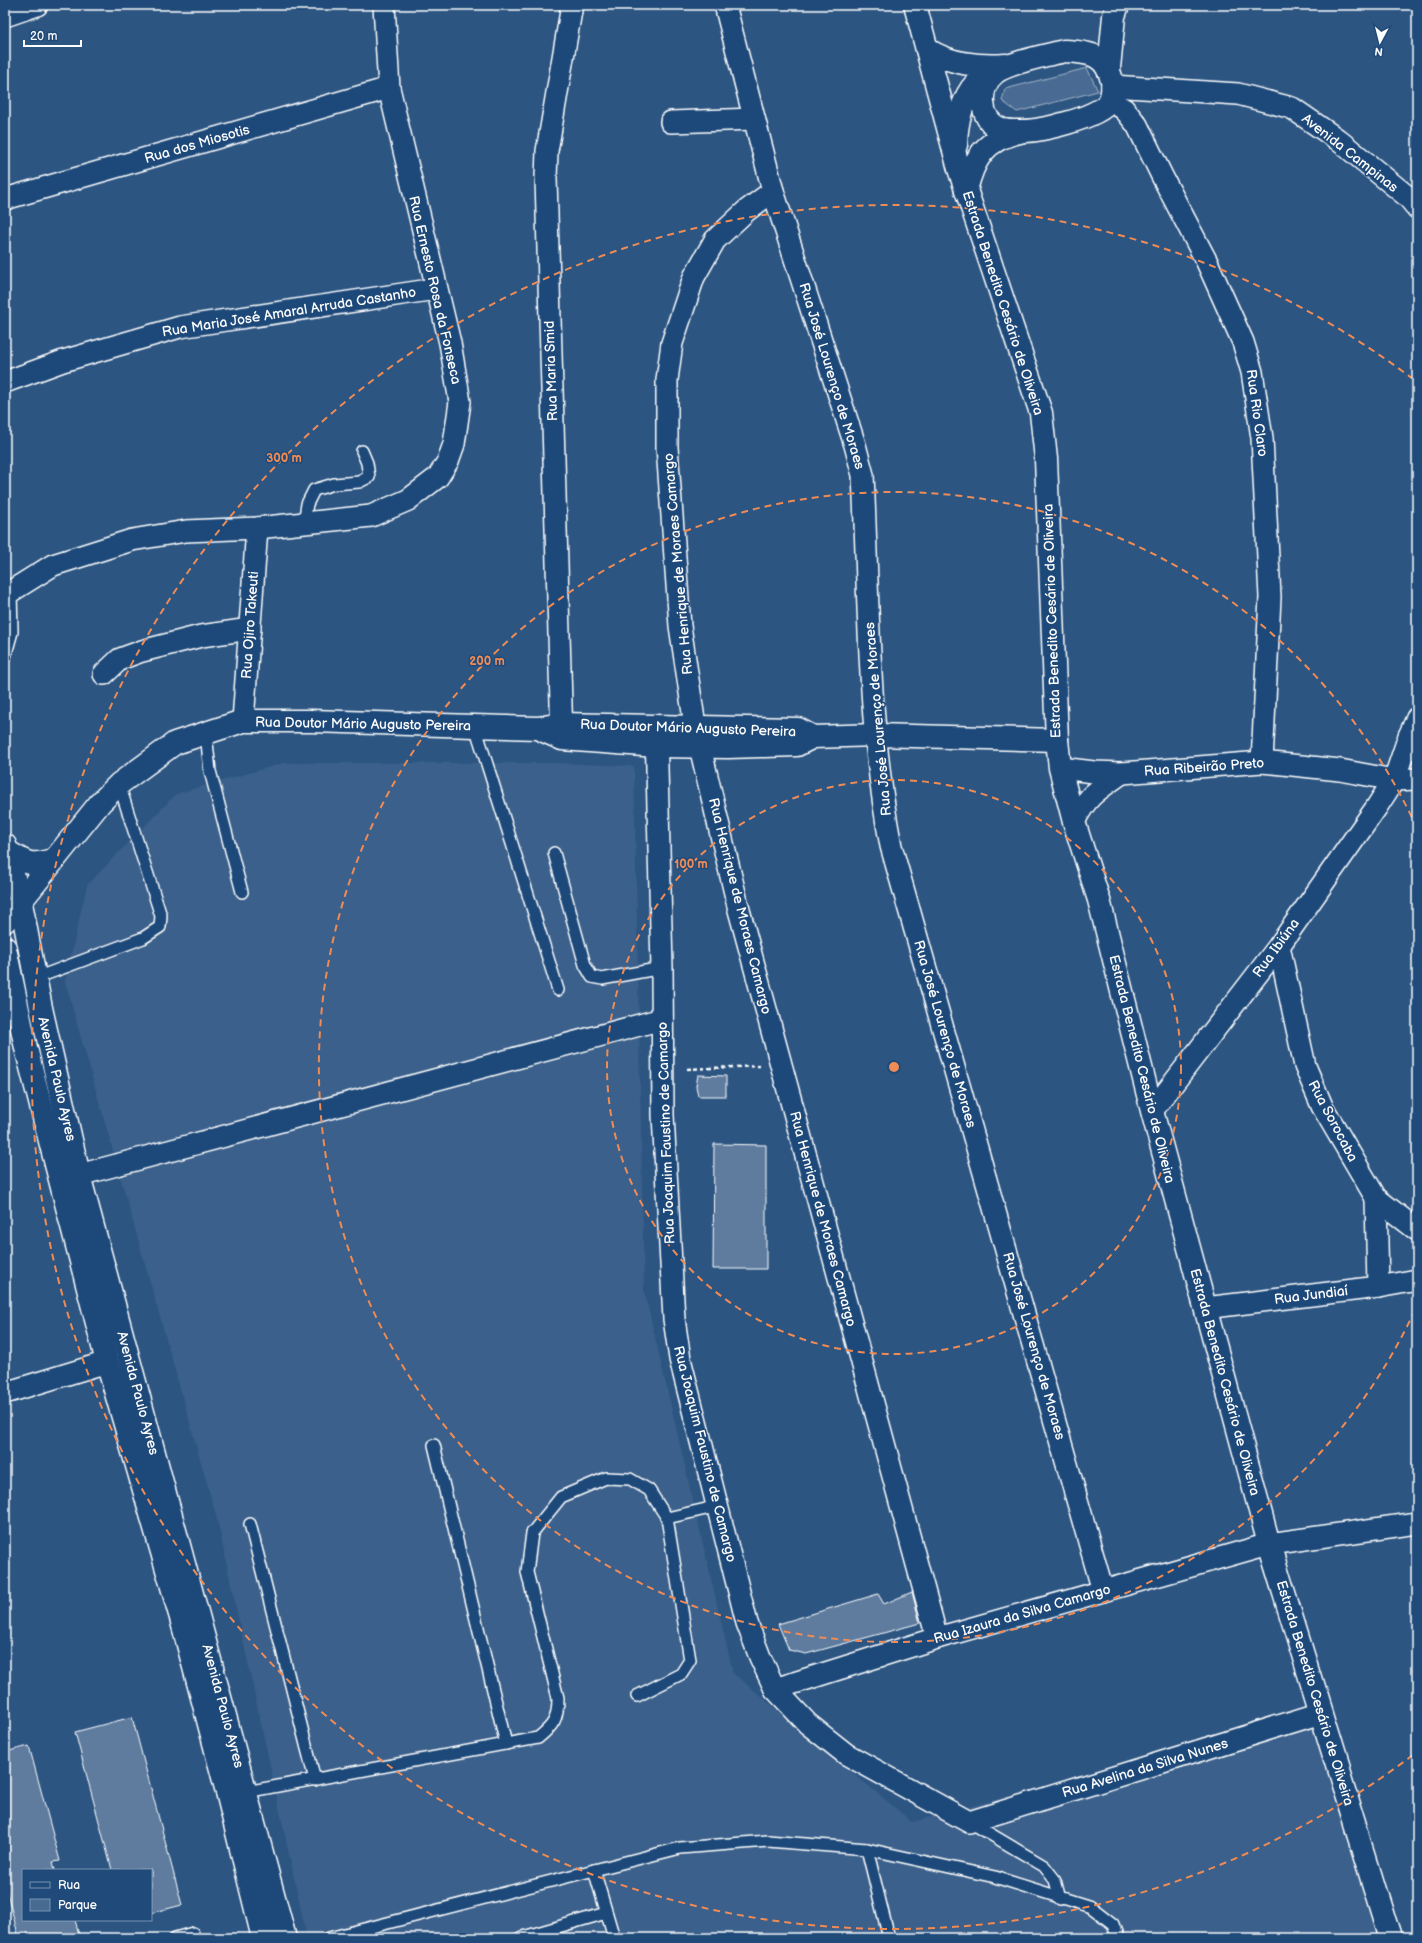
<svg xmlns="http://www.w3.org/2000/svg" width="1422" height="1943" font-family="'Balsamiq Sans',sans-serif">
<rect width="100%" height="100%" fill="#2c5582"/>
<filter id="ink" filterUnits="userSpaceOnUse"><feTurbulence type="fractalNoise" baseFrequency=".025" numOctaves="2"/><feDisplacementMap in="SourceGraphic" scale="8" xChannelSelector="R" yChannelSelector="G"/><feConvolveMatrix kernelMatrix="1 2 1 2 8 2 1 2 1" color-interpolation-filters="sRGB"/></filter>
<g filter="url(#ink)">
<!-- built -->
<path fill="#3b618b" d="M284,763H555L634,766L644,1290L733,1673L912,1822L1310,1715L1379,1938H307L217,1519L65,981L87,885L176,794Z"/>
<!-- green -->
<path fill="#486b92" stroke="#a4b5c8" d="M1087,68L1098,91L1017,112L1002,101L1005,89Z"/>
<!-- building -->
<g fill="#5e7c9f" stroke="#fff">
<path d="M698,1075L726,1076V1096H698L696,1086Z"/>
<path d="M714,1144L766,1145V1269H713Z"/>
<path d="M912,1592L920,1623L806,1654L789,1650L778,1624L878,1594L884,1604Z"/>
<path d="M132,1717L182,1905L151,1913V1870H112L75,1732Z"/>
<path d="M29,1746L60,1861L53,1862L55,1870H23V1920H75L79,1934L62,1938H19L5,1885V1752Z"/>
</g>
<g fill="none" stroke-linecap="round" stroke-linejoin="round">
<defs>
<g id="service">
<path d="M304,523L307,504L314,490L334,484L359,482L369,477L367,463L362,451"/>
<path d="M5,657L12,632L11,592"/>
<path d="M475,726L558,990"/>
<path d="M206,733L210,771L242,892"/>
<path d="M554,853L585,965L592,977L602,979L662,968"/>
<path d="M36,978L143,938L160,927L161,916L119,784"/>
<path d="M434,1445L506,1744"/>
<path d="M667,1518L706,1509L717,1504"/>
<path d="M250,1524L315,1780"/>
<path d="M246,1792L538,1738C554,1725 558,1719 558,1698L527,1572L532,1533L561,1497L606,1478L630,1479L649,1490L667,1518L690,1660L681,1674L637,1696"/>
<path d="M970,1822L1044,1866L1055,1880L1060,1899"/>
<path d="M867,1849L889,1938"/>
<path d="M594,1870L614,1938"/>
<path d="M175,1938L193,1933"/>
<path d="M329,1938L680,1848L768,1841L867,1849L995,1877L1091,1907L1113,1924L1118,1938"/>
<path d="M520,1938L606,1913"/>
</g>
<g id="minor">
<path d="M725,5L773,191L855,445L863,475C869,598 867,724 891,846L1103,1591"/>
<path d="M5,16L37,5"/>
<path d="M1112,86L1238,94L1292,108L1337,139L1408,197L1417,208"/>
<path d="M1110,101L1124,109L1137,125L1162,176L1207,262L1243,342L1252,372L1262,438L1270,597L1262,762"/>
<path d="M671,122L754,119"/>
<path d="M773,191L746,211L715,240L694,277L672,343L667,380V447L680,626L695,726L739,910L937,1638"/>
<path d="M5,199L389,88"/>
<path d="M5,382L63,361L180,327L436,289"/>
<path d="M5,595L53,565L132,540L186,531L257,528L371,516L408,500L438,477L448,461L454,444L460,402L450,343L389,88L384,5"/>
<path d="M104,674L120,659L142,651L201,636L250,629"/>
<path d="M243,721L257,528"/>
<path d="M656,728L662,968L663,1115L674,1319L680,1359L747,1623L760,1657L775,1689L808,1724L846,1754L969,1822L1321,1713"/>
<path d="M562,739L546,178L547,151L572,5"/>
<path d="M1409,749V736L1417,718"/>
<path d="M1060,768L1094,772L1122,773L1262,762L1340,770L1394,780L1417,779"/>
<path d="M1074,822C1088,794 1098,790 1122,773"/>
<path d="M1279,946L1305,1066L1322,1106L1376,1198L1417,1230"/>
<path d="M1152,1111L1279,946L1376,808L1394,780L1409,736"/>
<path d="M79,1175L662,1019"/>
<path d="M1376,1198L1378,1287"/>
<path d="M1205,1308L1378,1287L1417,1280"/>
<path d="M5,1393L107,1362"/>
<path d="M775,1689L937,1638L1269,1544L1417,1523"/>
</g>
<g id="tertiary">
<path d="M544,731L562,739L657,746L728,747L797,745L813,737L876,735L1057,740"/>
<path d="M5,921L100,803L119,784L175,743L243,721H311L538,728L561,724L798,729L813,737"/>
</g>
<g id="secondary">
<path d="M915,5L959,169L1041,413L1046,459L1057,740L1060,768L1074,822L1099,900L1152,1111L1269,1544L1390,1938"/>
<path d="M927,49C949,64 980,67 1006,65"/>
<path d="M1064,51C1089,52 1106,54 1112,81C1113,87 1112,97 1109,102C1098,118 1038,132 1019,131C1013,131 1005,131 1001,129C979,121 977,87 995,73C1007,63 1048,55 1064,51Z"/>
<path d="M1109,68L1114,16L1118,5"/>
<path d="M956,145C956,126 962,97 976,83C980,80 986,78 990,76"/>
<path d="M966,191C973,159 985,139 1020,132"/>
<path d="M5,845L21,903L41,1008L79,1175L285,1938"/>
<path d="M7,851C28,864 31,867 55,859"/>
<path d="M5,948L26,1048L107,1362L181,1618L228,1796L263,1938"/>
</g>
</defs>
<!-- service casing -->
<use href="#service" stroke="#fff" stroke-width="14"/>
<!-- minor casing -->
<use href="#minor" stroke="#fff" stroke-width="24"/>
<!-- tertiary casing -->
<use href="#tertiary" stroke="#fff" stroke-width="25"/>
<!-- secondary casing -->
<use href="#secondary" stroke="#fff" stroke-width="25"/>
<!-- path -->
<path stroke="#fff" stroke-width="2.5" stroke-dasharray="4 3" stroke-linecap="butt" d="M687,1069L760,1066"/>
<!-- service -->
<use href="#service" stroke="#1f4a7a" stroke-width="11"/>
<!-- minor -->
<use href="#minor" stroke="#1f4a7a" stroke-width="21"/>
<!-- tertiary -->
<use href="#tertiary" stroke="#1f4a7a" stroke-width="22"/>
<!-- secondary -->
<use href="#secondary" stroke="#1f4a7a" stroke-width="22"/>
</g>
</g>
<!-- distance rings -->
<g fill="none" stroke="#ef8b55" stroke-width="2" stroke-dasharray="7 5">
<circle cx="894" cy="1067" r="287"/>
<path d="M1415 1310A575 575 0 1 1 1415 824"/>
<path d="M1413 1755A862 862 0 1 1 1413 379"/>
</g>
<g text-anchor="middle" dominant-baseline="central" stroke-width="3" stroke-linejoin="round" paint-order="stroke">
<!-- street labels -->
<g font-size="14" fill="#fff" stroke="#1f4a7a">
<text transform="translate(197 144) rotate(-16)">Rua dos Miosotis</text>
<text transform="translate(1350 153) rotate(38)">Avenida Campinas</text>
<text transform="translate(435 290) rotate(77)">Rua Ernesto Rosa da Fonseca</text>
<text transform="translate(1003 303) rotate(72)">Estrada Benedito Cesário de Oliveira</text>
<text transform="translate(289 312) rotate(-9)">Rua Maria José Amaral Arruda Castanho</text>
<text transform="translate(551 371) rotate(-92)">Rua Maria Smid</text>
<text transform="translate(832 376) rotate(73)">Rua José Lourenço de Moraes</text>
<text transform="translate(1257 413) rotate(82)">Rua Rio Claro</text>
<text transform="translate(678 564) rotate(-95)">Rua Henrique de Moraes Camargo</text>
<text transform="translate(1052 621) rotate(-92)">Estrada Benedito Cesário de Oliveira</text>
<text transform="translate(250 625) rotate(-86)">Rua Ojiro Takeuti</text>
<text transform="translate(878 719) rotate(-95)">Rua José Lourenço de Moraes</text>
<text transform="translate(363 724) rotate(1)">Rua Doutor Mário Augusto Pereira</text>
<text transform="translate(688 728) rotate(2)">Rua Doutor Mário Augusto Pereira</text>
<text transform="translate(1204 767) rotate(-4)">Rua Ribeirão Preto</text>
<text transform="translate(740 906) rotate(76)">Rua Henrique de Moraes Camargo</text>
<text transform="translate(1276 948) rotate(-54)">Rua Ibiúna</text>
<text transform="translate(945 1034) rotate(74)">Rua José Lourenço de Moraes</text>
<text transform="translate(1142 1069) rotate(76)">Estrada Benedito Cesário de Oliveira</text>
<text transform="translate(57 1079) rotate(77)">Avenida Paulo Ayres</text>
<text transform="translate(1333 1121) rotate(62)">Rua Sorocaba</text>
<text transform="translate(666 1133) rotate(-92)">Rua Joaquim Faustino de Camargo</text>
<text transform="translate(823 1219) rotate(75)">Rua Henrique de Moraes Camargo</text>
<text transform="translate(1311 1295) rotate(-7)">Rua Jundiaí</text>
<text transform="translate(1034 1346) rotate(74)">Rua José Lourenço de Moraes</text>
<text transform="translate(1225 1382) rotate(75)">Estrada Benedito Cesário de Oliveira</text>
<text transform="translate(138 1393) rotate(75)">Avenida Paulo Ayres</text>
<text transform="translate(705 1454) rotate(76)">Rua Joaquim Faustino de Camargo</text>
<text transform="translate(1022 1614) rotate(-16)">Rua Izaura da Silva Camargo</text>
<text transform="translate(1315 1693) rotate(73)">Estrada Benedito Cesário de Oliveira</text>
<text transform="translate(223 1706) rotate(75)">Avenida Paulo Ayres</text>
<text transform="translate(1145 1768) rotate(-17)">Rua Avelina da Silva Nunes</text>
</g>
</g>
<circle cx="894" cy="1067" r="6" fill="#ef8b55" stroke="#1f4a7a" stroke-width="2"/>
<g font-size="12" text-anchor="middle" font-weight="bold" fill="#ef8b55" stroke="#1f4a7a" stroke-width="3" stroke-linejoin="round" paint-order="stroke">
<text x="284" y="462">300 m</text>
<text x="487" y="665">200 m</text>
<text x="691" y="868">100 m</text>
</g>
<!-- margin -->
<rect width="1422" height="1943" fill="none" stroke="#1f4a7a" stroke-width="20"/>
<rect x="10" y="10" width="1402" height="1923" fill="none" stroke="#fff" stroke-width="1.5" filter="url(#ink)"/>
<!-- legend -->
<rect x="22" y="1869" width="130" height="52" fill="#1f4a7a" stroke="#7992af"/>
<rect x="30" y="1882" width="20" height="6" fill="#1f4a7a" stroke="#7992af"/>
<text x="58" y="1889" font-size="12" fill="#ffffff">Rua</text>
<rect x="30" y="1899" width="20" height="12" fill="#486b92" stroke="#7992af"/>
<text x="58" y="1909" font-size="12" fill="#ffffff">Parque</text>
<!-- north arrow -->
<g transform="translate(1380 42) rotate(187)" stroke="#1f4a7a" stroke-width="3" paint-order="stroke">
<path d="M0-3L7 15L0 10L-7 15Z" fill="#ffffff"/>
<text y="-6" font-size="11" font-weight="bold" text-anchor="middle" fill="#ffffff">N</text>
</g>
<!-- scale -->
<path d="M24 40v6h57v-6" fill="none" stroke="#ffffff" stroke-width="2"/>
<text x="30" y="40" font-size="12" fill="#ffffff" stroke="#1f4a7a" stroke-width="3" paint-order="stroke">20 m</text>
</svg>
